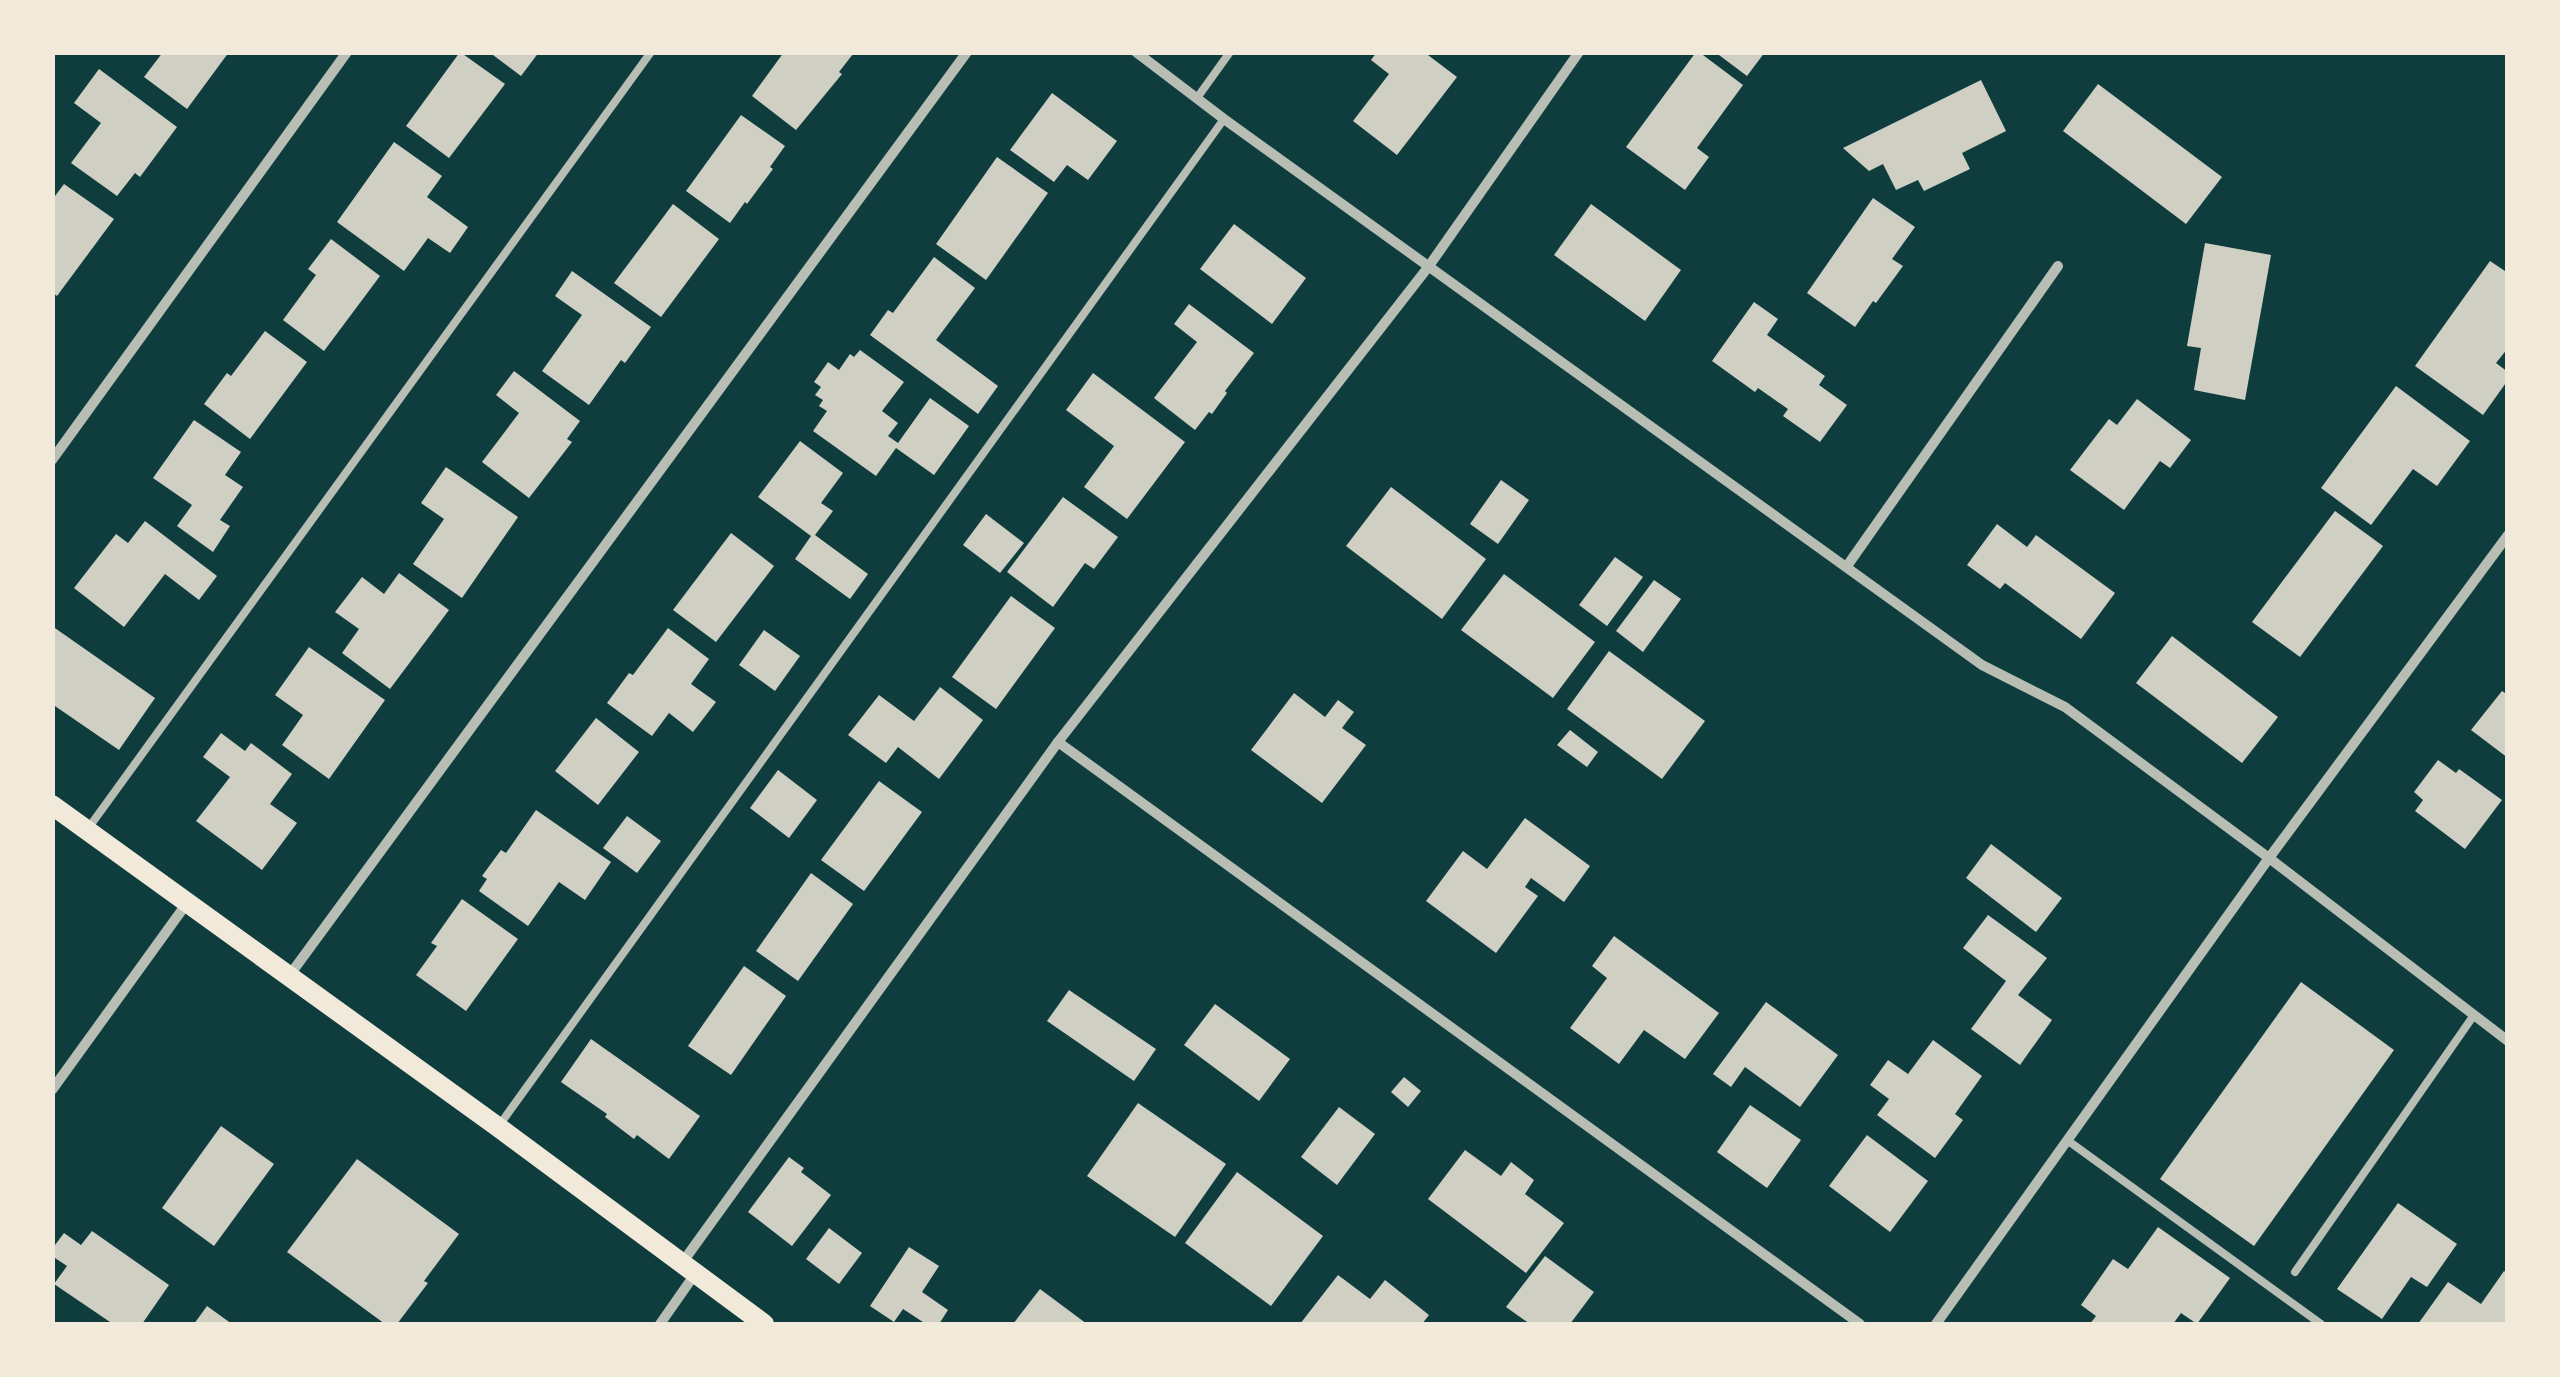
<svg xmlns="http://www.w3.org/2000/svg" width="2560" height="1377" font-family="'Archivo Narrow',sans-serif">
<rect width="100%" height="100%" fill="#0f3d3e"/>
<!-- building -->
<g fill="#cfcfc3">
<path d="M163,52H229L187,109L144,77Z"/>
<path d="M460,52L505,84L449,158L406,126Z"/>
<path d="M489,52H539L521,76Z"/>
<path d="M784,52H850L853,54L839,72L842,74L796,130L752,96Z"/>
<path d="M1377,52H1424L1457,77L1397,155L1353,121L1389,74L1371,60Z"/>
<path d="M1696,52H1699L1743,85L1697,148L1709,157L1685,190L1626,147Z"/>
<path d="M1715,52H1765L1747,76Z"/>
<path d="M99,69L177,127L140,177L135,173L117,196L71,163L101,123L74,103Z"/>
<path d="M1981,80L2006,131L1962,153L1970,169L1924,191L1918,180L1896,190L1883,164L1869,171L1843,148Z"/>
<path d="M2098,84L2222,177L2186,224L2063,131Z"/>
<path d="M1052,93L1117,141L1088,180L1067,165L1054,182L1010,150Z"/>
<path d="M741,115L785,146L770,167L773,169L747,204L745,202L730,223L686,191Z"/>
<path d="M394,142L442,176L427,197L468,227L450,253L428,238L404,271L337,222Z"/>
<path d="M997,157L1048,193L986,280L936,244Z"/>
<path d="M64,184L114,219L57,296L52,292V200Z"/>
<path d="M1873,198L1915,227L1892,259L1903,266L1876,303L1873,301L1855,327L1807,293Z"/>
<path d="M673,204L719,239L661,317L614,283Z"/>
<path d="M1591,204L1681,270L1645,321L1554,255Z"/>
<path d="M1234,224L1306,278L1272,324L1200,269Z"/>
<path d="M331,239L380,276L324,351L283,320L316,275L308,269Z"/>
<path d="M2205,243L2271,255L2245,400L2194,390L2201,348L2187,346Z"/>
<path d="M934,257L975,288L936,340L998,386L978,414L870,335L888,310L893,313Z"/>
<path d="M2490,261L2508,273V348L2496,363L2508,372V380L2483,415L2415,366Z"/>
<path d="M572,271L651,327L625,363L621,360L589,405L542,371L582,315L555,296Z"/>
<path d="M1754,302L1778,319L1767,335L1825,376L1819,385L1847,405L1820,442L1783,416L1788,409L1758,388L1755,392L1712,361Z"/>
<path d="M1189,304L1254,353L1225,391L1227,393L1212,414L1209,412L1195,430L1154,398L1197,342L1174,324Z"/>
<path d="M265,331L307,362L250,439L204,404L227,373L231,376Z"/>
<path d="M860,350L904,382L882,411L898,423L888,436L898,443L930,398L969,426L934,475L896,448L876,476L813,431L827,411L819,406L823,400L815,395L821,387L814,382L828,362L839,370L850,354L854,357Z"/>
<path d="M514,371L580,421L567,439L572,442L529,498L482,462L519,413L496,395Z"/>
<path d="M1093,373L1185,442L1127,519L1084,487L1114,446L1066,410Z"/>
<path d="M2396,386L2470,441L2437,486L2413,469L2371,525L2321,488Z"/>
<path d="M2137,399L2191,440L2170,468L2160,461L2124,510L2070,470L2109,419L2117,425Z"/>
<path d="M194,420L241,452L225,475L243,487L220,520L230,526L213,552L177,526L192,505L153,478Z"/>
<path d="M800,441L843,473L821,503L833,511L815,535L868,574L850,599L795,559L811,536L758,497Z"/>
<path d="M446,467L518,517L462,598L413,564L444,519L421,503Z"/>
<path d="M1501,480L1529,500L1498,544L1470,524Z"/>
<path d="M1391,487L1486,559L1442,619L1346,546Z"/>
<path d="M1063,497L1118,537L1094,569L1085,563L1053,607L1007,572Z"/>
<path d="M2335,511L2383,546L2300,657L2252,622Z"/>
<path d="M986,514L1024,543L1000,573L963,545Z"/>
<path d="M145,521L217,576L199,600L165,574L124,627L74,588L116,534L128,543Z"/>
<path d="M1997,524L2027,547L2036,535L2115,593L2081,639L2005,583L2000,589L1967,565Z"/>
<path d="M731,533L774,566L716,642L673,610Z"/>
<path d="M1615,557L1643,577L1607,626L1579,605Z"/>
<path d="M399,573L449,610L390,689L342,653L359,629L335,612L362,577L384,594Z"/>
<path d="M1504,574L1595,642L1553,698L1461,630Z"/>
<path d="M1654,580L1681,599L1643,652L1616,631Z"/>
<path d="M1011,596L1055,628L996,709L952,677Z"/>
<path d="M52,626L155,698L119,750L52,704Z"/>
<path d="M668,628L709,659L691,684L716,702L693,732L669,713L652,736L607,703L629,673L633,675Z"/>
<path d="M764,630L800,656L775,691L739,665Z"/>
<path d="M2172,636L2278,717L2242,763L2136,683Z"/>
<path d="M309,647L385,700L329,779L282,745L303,715L275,695Z"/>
<path d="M1609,651L1705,721L1662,779L1567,709Z"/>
<path d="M940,687L983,720L939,779L898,747L886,763L848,735L879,695L914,721Z"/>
<path d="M2502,691L2508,695V758L2471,730Z"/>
<path d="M1294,693L1325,717L1338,700L1354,712L1342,728L1366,745L1322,803L1251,750Z"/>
<path d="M596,718L639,752L598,805L555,771Z"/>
<path d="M1570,730L1598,752L1587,767L1557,745Z"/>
<path d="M221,733L245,751L251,743L292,774L270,804L297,823L262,870L196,821L230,777L203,757Z"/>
<path d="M2438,760L2456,773L2459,769L2502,800L2465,849L2415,811L2423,800L2414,792Z"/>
<path d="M778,770L817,800L789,838L750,808Z"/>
<path d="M879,781L922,812L864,891L821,860Z"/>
<path d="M536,810L611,862L585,900L559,882L528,926L479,891L487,879L482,876L501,850L506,853Z"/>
<path d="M627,816L661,841L637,873L603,848Z"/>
<path d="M1525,818L1590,866L1564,902L1531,878L1525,887L1538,896L1496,953L1426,901L1463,851L1487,869Z"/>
<path d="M1991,844L2062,898L2036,932L1966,878Z"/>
<path d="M811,873L853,904L798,981L756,951Z"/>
<path d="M462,899L518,939L466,1011L416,975L437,946L431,943Z"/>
<path d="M1988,915L2047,958L2018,995L2052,1020L2020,1065L1971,1029L2006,981L1963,948Z"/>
<path d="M1614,936L1719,1013L1685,1059L1644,1030L1619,1064L1570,1028L1607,978L1592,966Z"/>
<path d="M744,966L786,996L731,1075L688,1046Z"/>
<path d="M2301,982L2394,1050L2254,1246L2160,1179Z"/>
<path d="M1069,990L1156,1049L1134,1081L1047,1021Z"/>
<path d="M1766,1002L1838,1055L1800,1107L1745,1067L1731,1087L1713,1074Z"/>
<path d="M1215,1004L1290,1059L1259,1101L1184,1045Z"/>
<path d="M591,1039L700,1116L669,1159L637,1135L634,1139L605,1117L607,1114L561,1082Z"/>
<path d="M1933,1040L1982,1076L1955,1114L1963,1120L1935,1158L1877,1115L1889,1099L1870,1085L1888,1060L1908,1074Z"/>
<path d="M1404,1077L1421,1091L1408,1107L1391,1092Z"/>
<path d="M1138,1103L1226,1164L1175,1237L1087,1176Z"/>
<path d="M1750,1105L1801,1140L1767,1188L1717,1152Z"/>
<path d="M1339,1107L1375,1134L1337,1185L1301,1157Z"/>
<path d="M221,1126L274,1164L214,1246L162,1208Z"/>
<path d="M1867,1135L1928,1181L1890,1232L1829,1186Z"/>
<path d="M1465,1150L1501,1176L1511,1162L1534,1180L1525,1194L1564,1223L1526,1273L1428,1199Z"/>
<path d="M789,1157L804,1168L801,1172L831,1195L792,1246L748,1212Z"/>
<path d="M357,1159L459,1234L424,1281L428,1283L397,1324H385L287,1252Z"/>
<path d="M1237,1172L1323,1236L1271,1306L1185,1243Z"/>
<path d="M2398,1203L2457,1244L2427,1287L2411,1277L2382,1319L2337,1289Z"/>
<path d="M2158,1227L2230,1278L2197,1324L2181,1313L2173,1324H2090L2096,1316L2081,1305L2113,1259L2128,1269Z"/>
<path d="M829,1228L862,1253L839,1284L806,1259Z"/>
<path d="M92,1231L169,1285L142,1324H113L54,1284L67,1266L52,1256V1249L64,1233L81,1245Z"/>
<path d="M909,1247L939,1266L922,1292L948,1310L939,1324H926L903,1309L894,1322L870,1306Z"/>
<path d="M1545,1256L1594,1292L1570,1324H1530L1506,1307Z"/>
<path d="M2504,1271L2508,1274V1324H2418L2448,1282L2481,1304Z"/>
<path d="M1338,1275L1370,1299L1385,1280L1429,1315L1422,1324H1300Z"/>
<path d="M1040,1289L1087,1324H1013Z"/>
<path d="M207,1306L232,1324H194Z"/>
</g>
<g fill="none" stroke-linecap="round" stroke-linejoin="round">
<!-- service -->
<g stroke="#b8beb3" stroke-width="8">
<path d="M1197,98L1230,52"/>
<path d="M87,830L651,52"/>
<path d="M498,1127L1224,119"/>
<path d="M2067,1140L2321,1324"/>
<path d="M2295,1272L2474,1015"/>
</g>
<!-- minor -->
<g stroke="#b8beb3" stroke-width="10">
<path d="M1136,52L1224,119L1982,665L2065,707L2269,858L2508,1041"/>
<path d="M52,460L347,52"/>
<path d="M1847,566L2058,266"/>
<path d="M1058,742L1860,1324"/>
<path d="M289,976L967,52"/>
<path d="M52,1090L187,903"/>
<path d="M682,1263L1058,742L1429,266L1579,52"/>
<path d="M660,1324L695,1274"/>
<path d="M1936,1324L2269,858L2508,535"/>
</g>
<!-- secondary -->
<path stroke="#f1e9da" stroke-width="20" d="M52,805L498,1127L764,1324"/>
</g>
<!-- border -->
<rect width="2560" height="1377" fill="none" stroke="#f1e9da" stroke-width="110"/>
</svg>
